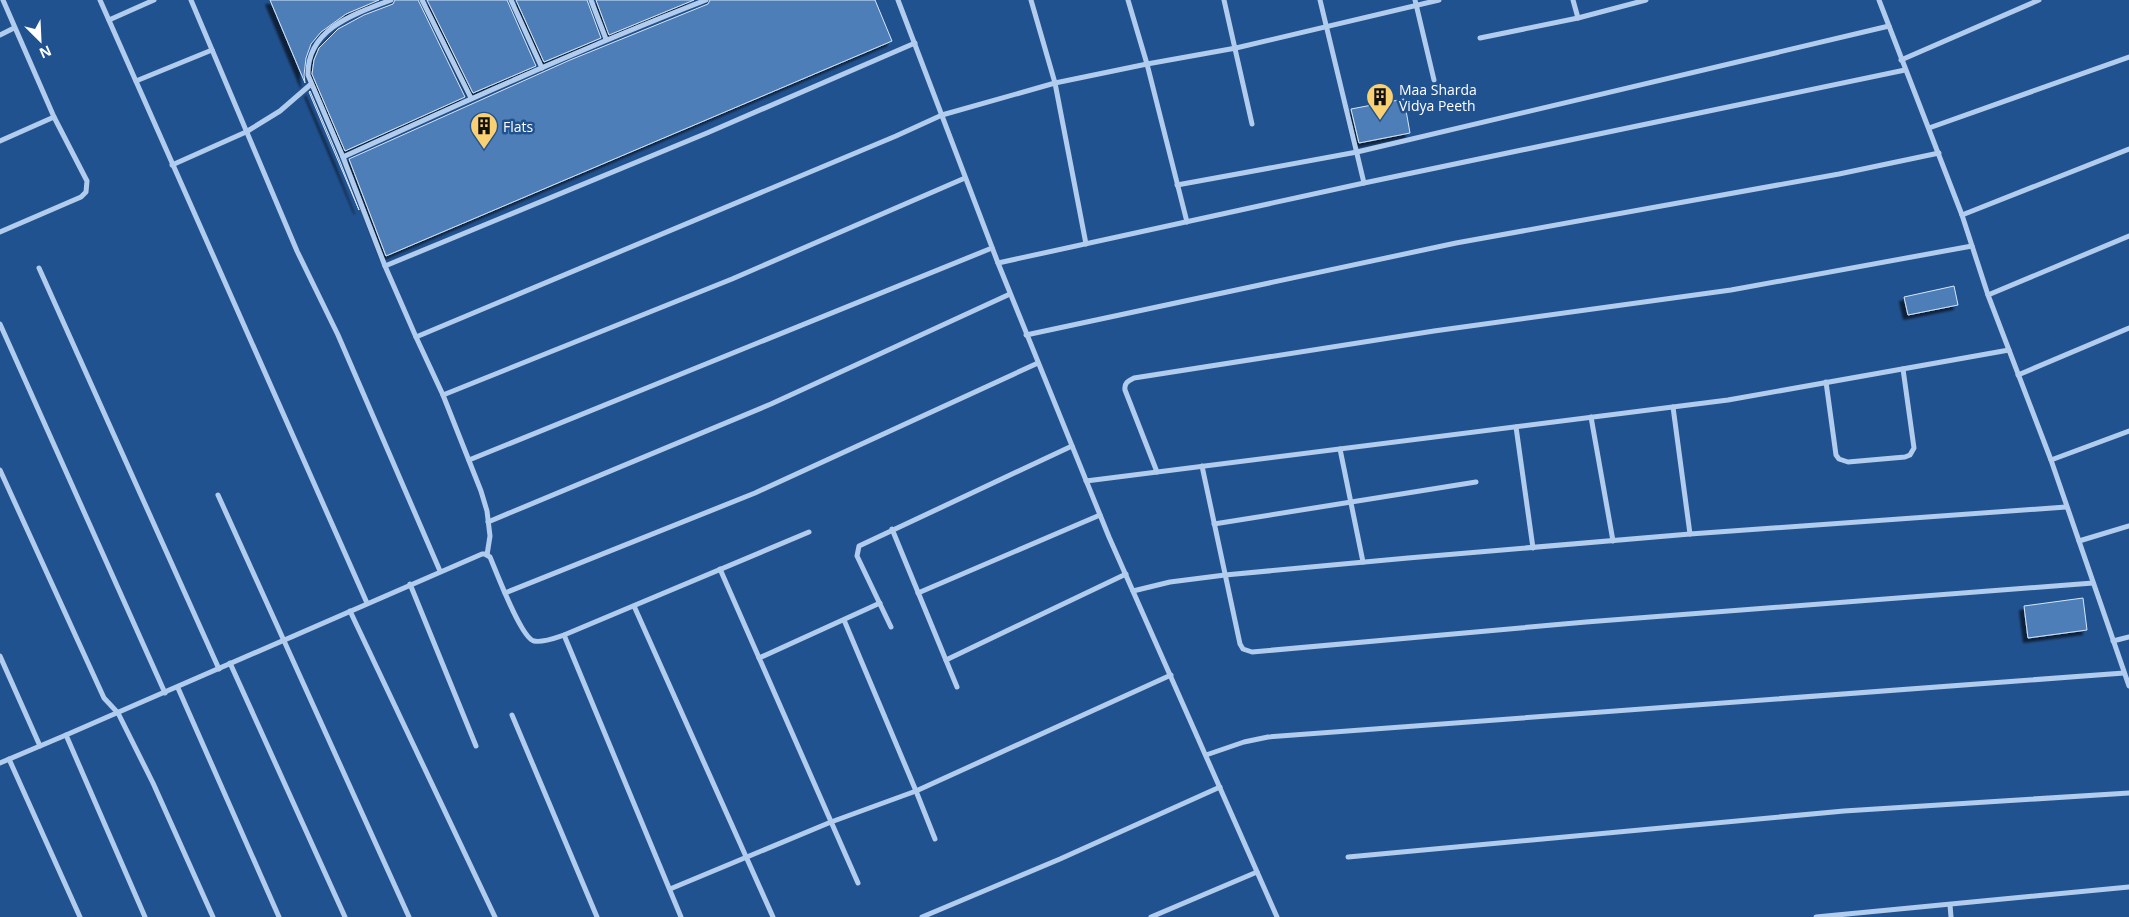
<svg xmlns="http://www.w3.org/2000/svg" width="2129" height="917" font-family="'Open Sans',sans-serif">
<defs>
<filter id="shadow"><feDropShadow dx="-4.5" dy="4.5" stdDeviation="1" flood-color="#0009"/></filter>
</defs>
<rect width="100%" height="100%" fill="#215290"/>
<!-- building -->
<g fill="#4d7eb8" stroke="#d6e6f9" filter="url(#shadow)">
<path d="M270,0H379L346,14L321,32L311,44L306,58L304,75L305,83Z"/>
<path d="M395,0H418L465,97L345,151L312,74L314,60L319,48L338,29L364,15L393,4Z"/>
<path d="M427,0H507L536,66L473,93Z"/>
<path d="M516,0H587L601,38L544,62Z"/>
<path d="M596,0H694L609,35Z"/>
<path d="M710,0H875L892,41L386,256L349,159L570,60L708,4Z"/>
<path d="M310,91L339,159L359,210L309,92Z"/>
<path d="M1404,99L1410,133L1359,143L1351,109Z"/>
<path d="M1954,286L1958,305L1908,315L1904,297Z"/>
<path d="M2083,598L2087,630L2028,638L2024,606Z"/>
</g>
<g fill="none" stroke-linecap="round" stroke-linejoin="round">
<!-- street -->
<g stroke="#b1cced" stroke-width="5">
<path d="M100,0L367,603"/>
<path d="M191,0L297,251L338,335L440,571"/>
<path d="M391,0C354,14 307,29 308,75L343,157L385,266L416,337L443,395L481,491L487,511L490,536L487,555"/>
<path d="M422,0L471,98"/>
<path d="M511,0L542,68"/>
<path d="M591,0L606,39"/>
<path d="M898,0L998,263L1109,537L1277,917"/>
<path d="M1031,0L1055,83L1086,244"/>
<path d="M1128,0L1147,64L1187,222"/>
<path d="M1224,0L1252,124"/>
<path d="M1320,0L1364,183"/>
<path d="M1415,0L1434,80"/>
<path d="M1573,0L1578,18"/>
<path d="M1879,0L1962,215L1988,295L2051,460L2129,686"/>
<path d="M109,20L154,0"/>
<path d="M0,35L14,28"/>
<path d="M1480,38L1578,18L1646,0"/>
<path d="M1901,60L2039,0"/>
<path d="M136,81L212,50"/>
<path d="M1929,128L2129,57"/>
<path d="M0,141L54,117"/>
<path d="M343,157C463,102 583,48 706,0"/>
<path d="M172,165L246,132L280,111L310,85"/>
<path d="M1177,185L1357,152L1889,26"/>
<path d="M1962,215L2129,149"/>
<path d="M0,232L81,197L86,192L87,181L54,117L3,0"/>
<path d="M998,263L1364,183L1905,70"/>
<path d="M385,266L707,133L915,43"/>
<path d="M39,268L219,669"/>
<path d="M1988,295L2129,236"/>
<path d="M0,324L165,693"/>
<path d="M1026,335L1456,243L1839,174L1939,153"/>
<path d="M416,337L896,136L942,115L1055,83L1147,64L1236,48L1439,0"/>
<path d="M2018,375L2129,328"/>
<path d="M1826,382L1836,455L1839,459L1848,462L1905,457L1910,455L1914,448L1903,369"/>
<path d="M443,395L732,279L965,178"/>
<path d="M1673,407L1690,534"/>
<path d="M1591,417L1613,541"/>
<path d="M1516,427L1533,548"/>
<path d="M1340,449L1363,562"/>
<path d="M469,460L992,248"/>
<path d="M2051,460L2129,431"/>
<path d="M1202,466L1240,644L1243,649L1252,652L1586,622L2093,583"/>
<path d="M0,470L104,698L118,713L153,783L213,917"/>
<path d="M1157,472L1125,390C1124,383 1128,381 1134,378L1434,331L1731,290L1972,246"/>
<path d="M1086,481L1728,400L2009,350"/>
<path d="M218,495L409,917"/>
<path d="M488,522L771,404L1010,294"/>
<path d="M1214,524L1476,482"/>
<path d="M892,529L957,687"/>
<path d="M2079,541L2129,526"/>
<path d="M720,569L858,883"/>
<path d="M410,584L476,746"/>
<path d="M1133,591L1170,582L1225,575L1408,558L1690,534L2066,507"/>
<path d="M505,593L755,493L1038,363"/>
<path d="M918,593L1100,515"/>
<path d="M634,606L773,917"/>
<path d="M350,611L495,917"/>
<path d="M844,620L916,791L935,839"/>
<path d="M891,627L857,556L859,546L1072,446"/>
<path d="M564,635L681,917"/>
<path d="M2113,641L2129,637"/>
<path d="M0,656L40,746L0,763"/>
<path d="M759,658L880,603"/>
<path d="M946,660L1126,574"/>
<path d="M230,663L345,917"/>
<path d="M178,688L279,917"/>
<path d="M512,715L597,917"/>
<path d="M40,746L66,735"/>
<path d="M1206,755L1244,742L1268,737L2124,673"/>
<path d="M9,759L80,917"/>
<path d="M1348,857L1844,811L2129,793"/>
<path d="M670,889L831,822L916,791L1171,675"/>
<path d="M1950,905L1951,917"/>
<path d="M145,917L66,735L482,554H485L490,557C496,571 521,638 534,641C543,643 555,638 564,635L809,532"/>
<path d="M922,917L1060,859L1220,787"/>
<path d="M1151,917L1257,872"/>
<path d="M1816,917L2129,887"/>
</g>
</g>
<!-- icons -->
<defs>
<symbol id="building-pin" viewBox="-11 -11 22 30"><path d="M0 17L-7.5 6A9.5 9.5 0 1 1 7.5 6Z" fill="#f9d172" stroke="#215290"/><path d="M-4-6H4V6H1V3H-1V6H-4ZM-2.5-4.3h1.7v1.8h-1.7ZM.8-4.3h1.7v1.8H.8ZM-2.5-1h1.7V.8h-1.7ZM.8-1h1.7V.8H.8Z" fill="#111"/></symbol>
</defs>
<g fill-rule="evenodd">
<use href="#building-pin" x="1364" y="81" width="32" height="43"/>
<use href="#building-pin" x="468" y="110" width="32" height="43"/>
</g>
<g text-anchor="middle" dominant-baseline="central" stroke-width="5" stroke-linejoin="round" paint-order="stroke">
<!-- poi labels -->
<g font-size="14" fill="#fff" stroke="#215290" text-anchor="start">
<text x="1399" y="89">Maa Sharda<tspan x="1399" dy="16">Vidya Peeth</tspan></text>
<text x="503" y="126">Flats</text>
</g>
</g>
<!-- north arrow -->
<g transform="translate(40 40) rotate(156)" stroke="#215290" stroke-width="4" paint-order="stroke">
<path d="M0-4L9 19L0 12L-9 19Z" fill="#ffffff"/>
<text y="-8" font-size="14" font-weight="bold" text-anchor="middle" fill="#ffffff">N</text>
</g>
</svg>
